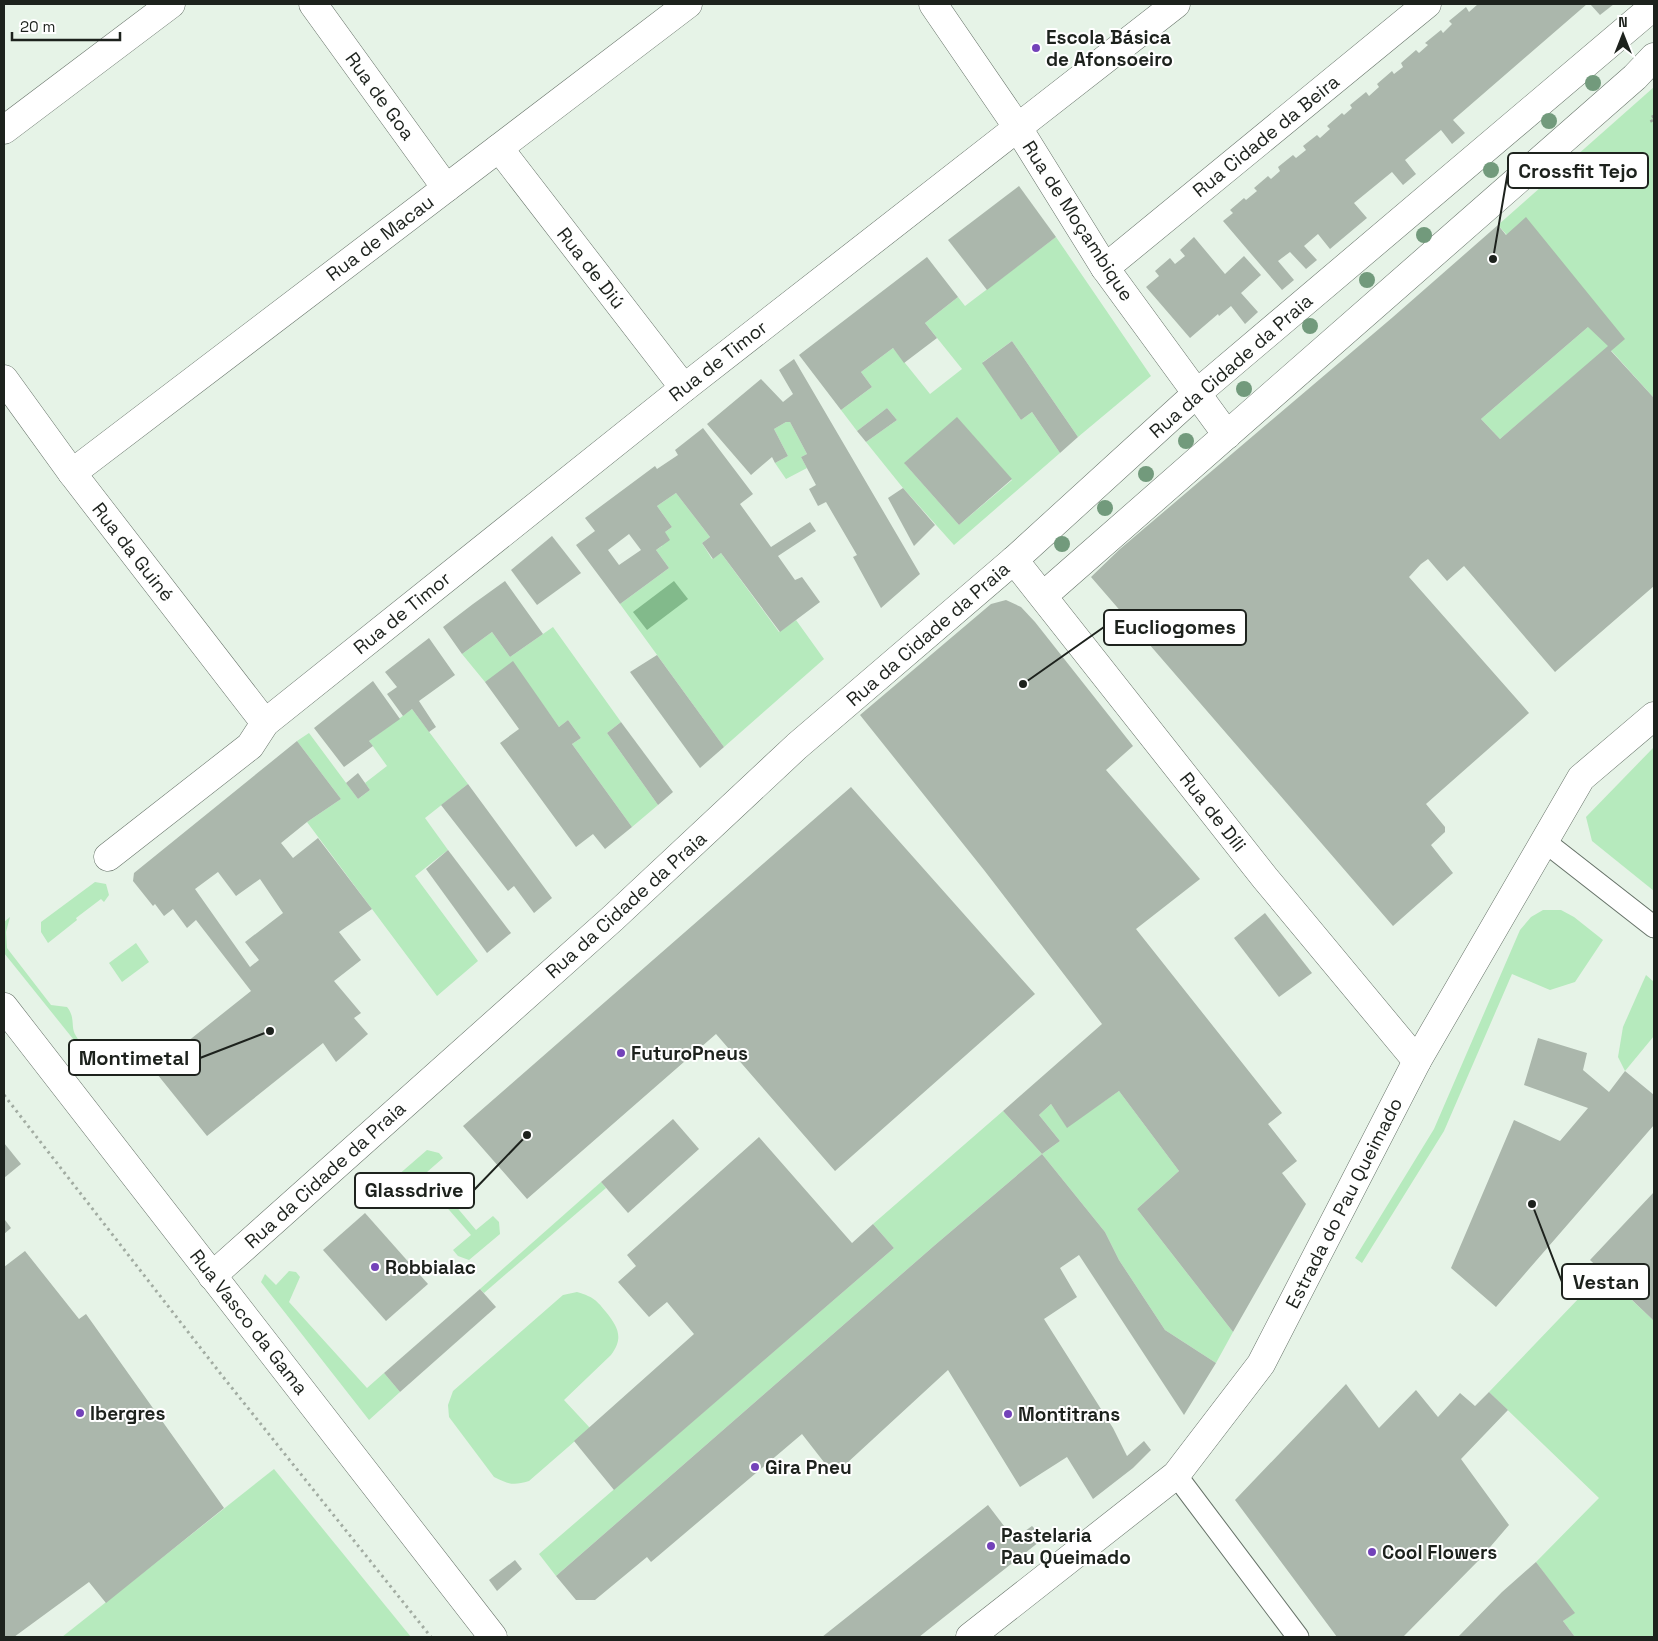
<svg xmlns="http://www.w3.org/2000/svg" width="1658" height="1641" font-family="'Space Grotesk',sans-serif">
<rect width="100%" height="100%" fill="#e6f3e7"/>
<!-- green -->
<g fill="#b6eabd" fill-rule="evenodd">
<path d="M1654,87V398L1608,347L1500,439L1481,419L1588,327L1498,225Z"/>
<path d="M1056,237L1151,376L1078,437L1012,341L983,362L1021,420L1032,412L1060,453L954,545L903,488L866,442L897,420L887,408L857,431L841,410L872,387L861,372L893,348L930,394L962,369L925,323L958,297L965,306ZM957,418L1012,480L959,525L905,464Z"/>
<path d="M786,422H790L807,454L801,457L807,468L786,479L775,463L788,456L774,429Z"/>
<path d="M676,493L710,537L702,543L712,559L721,553L779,632L796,620L824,659L724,747L620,604L669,568L656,550L662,546L665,532L672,527L657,506Z"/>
<path d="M553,627L621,722L607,733L658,805L632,827L572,744L581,738L568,720L559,727L521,674L485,682L462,654L492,632L510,657Z"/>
<path d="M412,709L468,784L425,818L448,850L415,876L478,961L437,996L307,822L341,799L297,741L309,733L358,799L370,790L365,783L387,766L369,741Z"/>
<path d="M1654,747V891L1592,841L1586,817Z"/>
<path d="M95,882L106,884L109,895L104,902L101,899L76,918L77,920L48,943L41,932V922Z"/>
<path d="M1543,910H1561L1574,917L1603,940L1575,982L1550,990L1512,974L1444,1131L1362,1263L1355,1258L1434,1129L1520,930L1531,917Z"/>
<path d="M10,917L6,932L7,948L51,1005L67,1007C76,1018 70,1027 76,1036C86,1053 98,1054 112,1065L106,1070L102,1067L98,1070L4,953V922Z"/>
<path d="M136,943L149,962L122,982L109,963Z"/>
<path d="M1646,975L1654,982V1036L1625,1071L1618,1057L1623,1027Z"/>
<path d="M1119,1091L1179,1171L1137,1209L1233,1332L1216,1363L1165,1330L1119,1260L1105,1232L1042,1154L935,1245L556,1576L539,1554L894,1248L873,1224L1003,1111L1042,1154L1060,1141L1039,1115L1051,1104L1067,1127Z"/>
<path d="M427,1150L439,1153L443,1158L427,1172L476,1230L493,1216L499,1222L500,1234L469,1260L458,1256L453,1250L471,1235L422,1179L404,1194L399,1188L397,1176Z"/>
<path d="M601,1182L606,1188L484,1293L480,1289Z"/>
<path d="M289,1271L296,1272L300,1277L289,1302L367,1388L384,1373L400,1392L369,1420L261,1282L265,1274L276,1285Z"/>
<path d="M1603,1273L1652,1319L1654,1318V1637H1575L1563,1621L1574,1613L1536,1562L1599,1498L1489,1392Z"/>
<path d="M577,1292C580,1293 585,1294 588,1296C596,1299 601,1306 606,1312C618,1327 624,1338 611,1355L564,1400L590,1428L529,1481C513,1486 508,1484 494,1477L449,1417L448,1405L453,1391L563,1295Z"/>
<path d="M274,1469L411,1637H62Z"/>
</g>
<!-- water -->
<path fill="#82ba8b" d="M674,581L688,599L647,630L633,612Z"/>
<!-- building -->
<g fill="#abb7ac" fill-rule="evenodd">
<path d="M1478,4H1587L1453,120L1465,133L1452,144L1441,130L1405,160L1416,174L1403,185L1392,172L1354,203L1367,218L1355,228L1330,249L1318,234L1304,246L1317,260L1306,269L1290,252L1278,261L1294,280L1282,290L1223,221L1233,213L1230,210L1244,198L1246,200L1257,191L1254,188L1268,176L1271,179L1280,171L1278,167L1293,155L1296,158L1306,150L1303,146L1317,135L1320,138L1330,129L1327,126L1342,113L1344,115L1352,108L1350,105L1366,92L1369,96L1379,87L1377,84L1392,71L1394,74L1403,67L1401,63L1416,50L1419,53L1428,45L1425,43L1441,30L1443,33L1452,24L1449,21L1466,7L1469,12Z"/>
<path d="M1590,4H1614L1600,15Z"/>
<path d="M1019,186L1056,237L987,290L948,240Z"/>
<path d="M1526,217L1625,339L1611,351L1654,398V586L1555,672L1464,566L1447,581L1428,559L1421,564L1409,577L1529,713L1426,804L1445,827V832L1431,845L1453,873L1393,926L1091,577L1120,549L1393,317L1498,225L1506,235ZM1588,327L1608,346L1500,439L1481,419Z"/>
<path d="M1194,237L1225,274L1244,256L1261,275L1241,293L1258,312L1245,324L1231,306L1219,316L1218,314L1190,338L1146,287L1159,276L1155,271L1170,258L1175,264L1185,256L1180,250Z"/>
<path d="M927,257L958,297L925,323L937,338L904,363L893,348L861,372L872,387L841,410L799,355Z"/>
<path d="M1012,341L1078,437L1060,453L1032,412L1021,420L982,363Z"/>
<path d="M794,359L920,574L881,608L853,557L857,555L826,502L818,506L809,489L816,485L801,457L807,454L790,422H786L774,429L788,456L775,463L772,457L751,475L707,424L761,379L783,402L793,394L779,370Z"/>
<path d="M887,408L897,420L866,442L857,431Z"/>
<path d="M957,417L1012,479L959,525L904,463Z"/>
<path d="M703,428L753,494L740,504L771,547L810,522L816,531L778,556L795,580L802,577L820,602L780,632L721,553L713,559L702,543L710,537L676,493L657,506L672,527L665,532L670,540L656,550L669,568L620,604L576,545L595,531L585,518L655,466L657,469L678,455L675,450ZM629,534L641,550L619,565L608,550Z"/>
<path d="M903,488L935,525L914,546L888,498Z"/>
<path d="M552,536L581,573L537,605L511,570Z"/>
<path d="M505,581L543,634L510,657L492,632L462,654L443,627L473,604Z"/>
<path d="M1006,600L1021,607L1035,622L1133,746L1106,770L1200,879L1136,929L1282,1113L1268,1124L1297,1161L1282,1173L1306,1204L1233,1332L1137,1209L1179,1171L1119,1091L1067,1128L1051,1104L1039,1115L1060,1141L1042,1154L1003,1111L1102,1024L984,870L860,715L991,604Z"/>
<path d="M429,638L455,675L419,701L436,727L429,732L412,709L403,716L387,694L397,687L385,672Z"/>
<path d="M657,655L724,747L700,768L630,672Z"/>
<path d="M513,661L559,727L568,720L581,738L572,744L632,827L605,849L593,834L576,847L500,743L519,729L485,682Z"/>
<path d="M373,681L400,719L369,741L373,746L344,767L314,728Z"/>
<path d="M621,722L673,792L658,805L607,733Z"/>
<path d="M297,741L341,799L307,822L281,843L293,858L318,838L372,909L339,932L361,960L334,981L361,1013L354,1018L368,1034L336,1062L323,1043L207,1136L153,1069L251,991L196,920L187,928L173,909L164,916L155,904L153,906L133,881L134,873ZM218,872L236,896L260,879L283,913L245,942L259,960L250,967L195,889Z"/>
<path d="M358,773L370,790L358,799L346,783Z"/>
<path d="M468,784L552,898L534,913L514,886L508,891L441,805Z"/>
<path d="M851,787L1035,994L835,1171L716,1034L527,1199L463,1126Z"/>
<path d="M448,850L511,933L487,953L426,869Z"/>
<path d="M1265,913L1312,973L1279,997L1234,938Z"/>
<path d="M1538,1038L1587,1053L1583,1070L1609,1092L1625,1071L1654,1095V1125L1496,1307L1451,1268L1514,1120L1560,1141L1588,1108L1524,1085Z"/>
<path d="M673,1119L699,1149L628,1213L601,1182Z"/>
<path d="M759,1137L852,1243L873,1224L894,1248L614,1490L574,1441L694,1334L667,1302L649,1317L618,1282L636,1266L627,1255Z"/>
<path d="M4,1143L21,1164L4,1178Z"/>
<path d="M1042,1154L1105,1232L1119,1260L1165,1330L1216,1363L1184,1415L1079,1255L1060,1268L1077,1297L1044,1319L1113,1428L1127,1456L1144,1441L1151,1450L1133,1468L1093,1499L1067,1457L1020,1487L948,1370L834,1475L802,1434L651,1562L647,1557L595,1600H576L556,1576L935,1245Z"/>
<path d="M1654,1192V1318L1653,1320L1590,1260Z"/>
<path d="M365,1213L428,1284L386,1321L323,1250Z"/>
<path d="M5,1220L11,1228L4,1234V1221Z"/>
<path d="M25,1251L79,1319L86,1314L224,1508L106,1603L89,1582L14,1637H4V1267Z"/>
<path d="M480,1289L496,1307L400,1392L384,1373Z"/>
<path d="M1346,1384L1379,1428L1416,1390L1438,1417L1460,1393L1475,1406L1489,1392L1508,1410L1461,1459L1509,1525L1479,1560L1403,1637H1337L1235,1500Z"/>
<path d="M988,1505L1014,1539L1032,1526L1044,1538L919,1637H822Z"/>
<path d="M515,1560L522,1569L497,1591L489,1580Z"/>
<path d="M1536,1562L1575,1613L1563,1621L1575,1637H1458L1502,1592Z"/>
</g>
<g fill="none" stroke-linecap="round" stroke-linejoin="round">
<defs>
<g id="lane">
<path d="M1544,841L1654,927"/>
<path d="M1176,1475L1298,1637"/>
</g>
<g id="street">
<path d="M313,4L446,188"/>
<path d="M933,4L1018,128L1105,268L1227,435"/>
<path d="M4,130L171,4"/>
<path d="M499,148L684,388"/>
<path d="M1105,268L1427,4"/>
<path d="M4,379L72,473L265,723"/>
<path d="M72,473L688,4"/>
<path d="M1014,560L1265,878L1417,1061"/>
<path d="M1043,596L1635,77L1654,57"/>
<path d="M108,857L250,746L265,723L684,388L1176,4"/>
<path d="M212,1276L613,918L797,746L1014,560L1196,394L1654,6"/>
<path d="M970,1637L1176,1475L1261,1364L1417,1061L1581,778L1654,716"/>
</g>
<path id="secondary" d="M4,1007L493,1637"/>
</defs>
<!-- lane casing -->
<use href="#lane" stroke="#667268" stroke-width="23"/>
<!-- street casing -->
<use href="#street" stroke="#667268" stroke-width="29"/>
<!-- secondary casing -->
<use href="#secondary" stroke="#667268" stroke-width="29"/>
<!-- path -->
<g stroke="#a2aca2" stroke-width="3" stroke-dasharray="2.5 4" stroke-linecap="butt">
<path d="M1654,116L1650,118L1654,125"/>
<path d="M4,1095L220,1373L431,1637"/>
</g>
<!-- lane -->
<use href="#lane" stroke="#fff" stroke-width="21"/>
<!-- street -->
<use href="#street" stroke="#fff" stroke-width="28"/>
<!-- secondary -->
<use href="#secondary" stroke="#fff" stroke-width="28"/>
</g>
<!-- trees -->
<g fill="#729a7c">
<circle cx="1593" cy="83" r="8"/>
<circle cx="1549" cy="121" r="8"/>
<circle cx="1491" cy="170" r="8"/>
<circle cx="1424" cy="235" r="8"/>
<circle cx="1367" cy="280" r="8"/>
<circle cx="1310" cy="326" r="8"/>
<circle cx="1244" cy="389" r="8"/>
<circle cx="1186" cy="441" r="8"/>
<circle cx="1146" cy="474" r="8"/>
<circle cx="1105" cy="508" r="8"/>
<circle cx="1062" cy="544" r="8"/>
</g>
<!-- markers -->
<g fill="#7342b9" stroke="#fff" stroke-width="2">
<circle cx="1036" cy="48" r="5"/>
<circle cx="621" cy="1053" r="5"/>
<circle cx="375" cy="1267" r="5"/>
<circle cx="80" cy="1413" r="5"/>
<circle cx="1008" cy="1414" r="5"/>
<circle cx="755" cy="1467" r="5"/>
<circle cx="991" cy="1546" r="5"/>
<circle cx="1372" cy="1552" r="5"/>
</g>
<g text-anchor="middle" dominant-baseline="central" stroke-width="4" stroke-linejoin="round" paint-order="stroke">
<!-- poi labels -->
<g font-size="19" font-weight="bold" fill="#1d221d" stroke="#fff" text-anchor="start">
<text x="1046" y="37">Escola Básica<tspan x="1046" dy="22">de Afonsoeiro</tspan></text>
<text x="631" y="1053">FuturoPneus</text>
<text x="385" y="1267">Robbialac</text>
<text x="90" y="1413">Ibergres</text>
<text x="1018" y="1414">Montitrans</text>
<text x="765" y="1467">Gira Pneu</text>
<text x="1001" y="1535">Pastelaria<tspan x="1001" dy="22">Pau Queimado</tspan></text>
<text x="1382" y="1552">Cool Flowers</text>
</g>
<!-- street labels -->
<g font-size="19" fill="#1d221d" stroke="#fff">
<text transform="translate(380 96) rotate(54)">Rua de Goa</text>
<text transform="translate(1266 136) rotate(-39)">Rua Cidade da Beira</text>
<text transform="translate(1078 221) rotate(57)">Rua de Moçambique</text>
<text transform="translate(380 238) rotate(-37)">Rua de Macau</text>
<text transform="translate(591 268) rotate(52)">Rua de Diú</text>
<text transform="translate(718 361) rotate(-38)">Rua de Timor</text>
<text transform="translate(1231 366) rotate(-41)">Rua da Cidade da Praia</text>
<text transform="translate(133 552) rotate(52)">Rua da Guiné</text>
<text transform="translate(402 613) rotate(-39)">Rua de Timor</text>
<text transform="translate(928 634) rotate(-41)">Rua da Cidade da Praia</text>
<text transform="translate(1213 812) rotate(52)">Rua de Díli</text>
<text transform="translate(626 905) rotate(-42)">Rua da Cidade da Praia</text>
<text transform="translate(325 1175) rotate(-42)">Rua da Cidade da Praia</text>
<text transform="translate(1344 1203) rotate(-63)">Estrada do Pau Queimado</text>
<text transform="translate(249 1322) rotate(52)">Rua Vasco da Gama</text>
</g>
</g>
<!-- callouts -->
<path fill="none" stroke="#1d221d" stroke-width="2" d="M1493 259L1508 171M1023 684L1104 627M270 1031L200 1058M527 1135L474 1190M1532 1204L1562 1282"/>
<g fill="#1d221d" stroke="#fff" stroke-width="2">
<circle cx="1493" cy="259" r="5"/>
<circle cx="1023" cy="684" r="5"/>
<circle cx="270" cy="1031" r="5"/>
<circle cx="527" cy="1135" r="5"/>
<circle cx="1532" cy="1204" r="5"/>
</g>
<g fill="#fff" stroke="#1d221d" stroke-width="2">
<rect x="1508" y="153" width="140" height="35" rx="5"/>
<rect x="1104" y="610" width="142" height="35" rx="5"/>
<rect x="69" y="1040" width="131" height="35" rx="5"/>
<rect x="355" y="1173" width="119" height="35" rx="5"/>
<rect x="1562" y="1264" width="87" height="35" rx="5"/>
</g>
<g font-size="20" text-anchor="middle" font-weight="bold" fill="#1d221d">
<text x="1578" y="178">Crossfit Tejo</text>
<text x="1175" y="634">Eucliogomes</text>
<text x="134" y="1065">Montimetal</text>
<text x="414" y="1197">Glassdrive</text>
<text x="1606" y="1289">Vestan</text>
</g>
<!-- border -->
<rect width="1658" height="1641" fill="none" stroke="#1d221d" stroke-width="10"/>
<!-- north arrow -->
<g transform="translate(1623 35)" stroke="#ffffff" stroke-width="4" paint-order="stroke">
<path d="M0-4L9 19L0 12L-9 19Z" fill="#1d221d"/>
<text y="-8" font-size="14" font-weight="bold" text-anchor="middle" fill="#1d221d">N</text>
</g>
<!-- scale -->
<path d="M12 32v8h108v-8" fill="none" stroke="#1d221d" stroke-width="2.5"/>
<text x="20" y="32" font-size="15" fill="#1d221d" stroke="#ffffff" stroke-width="4" paint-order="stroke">20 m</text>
</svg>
